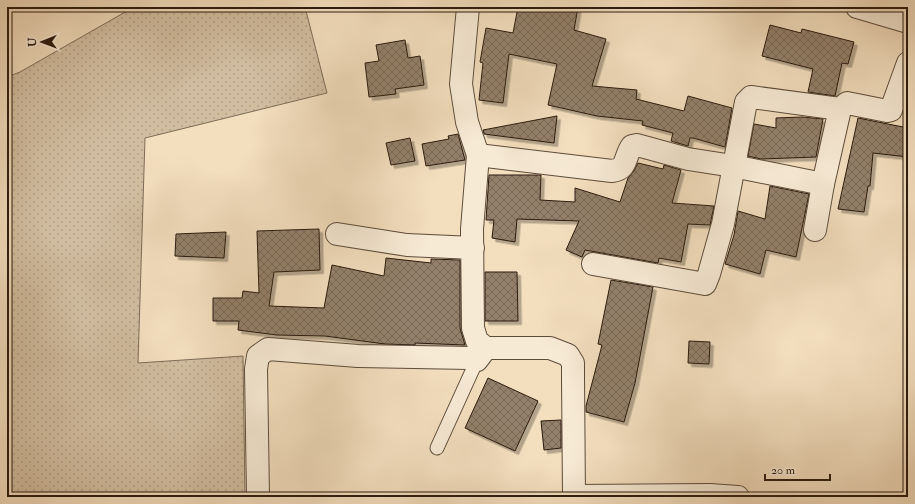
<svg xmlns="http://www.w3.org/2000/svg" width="915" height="504" font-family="'IM FELL Double Pica',serif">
<defs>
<pattern id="grass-dots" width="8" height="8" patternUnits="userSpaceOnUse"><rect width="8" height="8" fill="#d1bda0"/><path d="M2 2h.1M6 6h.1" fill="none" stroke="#b4a289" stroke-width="1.8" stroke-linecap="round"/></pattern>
<pattern id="building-cross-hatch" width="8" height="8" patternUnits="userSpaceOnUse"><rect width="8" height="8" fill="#93806a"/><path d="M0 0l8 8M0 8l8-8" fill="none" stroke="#786856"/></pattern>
<filter id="shadow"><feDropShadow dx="3.5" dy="3.5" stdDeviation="0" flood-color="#0004"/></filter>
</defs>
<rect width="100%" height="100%" fill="#f3debe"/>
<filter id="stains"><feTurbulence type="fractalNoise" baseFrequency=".005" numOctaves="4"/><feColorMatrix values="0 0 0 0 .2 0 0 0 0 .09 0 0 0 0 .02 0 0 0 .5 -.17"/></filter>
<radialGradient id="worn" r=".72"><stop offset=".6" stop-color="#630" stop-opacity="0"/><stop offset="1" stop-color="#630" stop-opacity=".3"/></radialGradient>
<!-- grass -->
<path fill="url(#grass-dots)" stroke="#7e6c58" d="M134,7H305L327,93L145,138L138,363L243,356L245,497H7V77L20,72Z"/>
<!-- building -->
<g fill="url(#building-cross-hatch)" stroke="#2b1b0f" filter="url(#shadow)">
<path d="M518,7H578L574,30L606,39L592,86L637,90L636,99L684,111L688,96L732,108L725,147L693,138H690L688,146L671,141L673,133L642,125L643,121L597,116L548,105L557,64L509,54L503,103L479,100L483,63L480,62L486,28L513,33Z"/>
<path d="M770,25L801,33L802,29L854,42L848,64L842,63L835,96L808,92L813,69L762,56Z"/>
<path d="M405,40L408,58L420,56L424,85L395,89L396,94L369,97L365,63L379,61L376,45Z"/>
<path d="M557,116L554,143L484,134L483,130Z"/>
<path d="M802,117L823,119L816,157L761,159L748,156L754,124L776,128V118Z"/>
<path d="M858,118L908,128V157L873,153L870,186H868L864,212L838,209Z"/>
<path d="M458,134L465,160L426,166L422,144L449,139L448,136Z"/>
<path d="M410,138L415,161L391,165L386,143Z"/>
<path d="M638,163L663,169L664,165L681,170L672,203L714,206L710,225L688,224L681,262L659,258L658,263L585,250L582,257L566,250L579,221L517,219L515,242L492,238L494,220H486L489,175H541L540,200L575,202V188L620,202L628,178L634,171Z"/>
<path d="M770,186L809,194L796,257L766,250L760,274L725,264L734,235L738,211L765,219Z"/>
<path d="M319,229L320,270L274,272L269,306L324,308L332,265L384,276L386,258L431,263V259L460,260V328L465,345L415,343V345L385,344L325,336L277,335L238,330L239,321H213V298H242L243,291L259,293L257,231Z"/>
<path d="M226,232L224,258L175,256L176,234Z"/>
<path d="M485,272H517L518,321H485Z"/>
<path d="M611,280L653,287L635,383L624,422L586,412V406L602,345L598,344Z"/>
<path d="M689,341L710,342L709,364L688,363Z"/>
<path d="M488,378L538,401L515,451L465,428Z"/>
<path d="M561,420V448L544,450L541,421Z"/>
</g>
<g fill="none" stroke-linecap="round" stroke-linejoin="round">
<defs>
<path id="service" d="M437,448L477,360"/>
<g id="minor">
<path d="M468,7L461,84L467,122L478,155L472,229L473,328L477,341L486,348H550L568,355L573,363V377L574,497"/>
<path d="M857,7L908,22"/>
<path d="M478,155L612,171C628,169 624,157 632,146L637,145L688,159L733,166L823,184"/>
<path d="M815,230L823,184L840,109L847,103L887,111L891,110L908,63"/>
<path d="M337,234L407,245L473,248"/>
<path d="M593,264L705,284L709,274L723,224L746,102L751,97L840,109"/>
<path d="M574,496L710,495L738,497"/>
<path d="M258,497L256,369L258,356L268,349L358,356L470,358L477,360L486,348"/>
</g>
</defs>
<!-- service casing -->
<use href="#service" stroke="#5d4c3b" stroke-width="15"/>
<!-- minor casing -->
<use href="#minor" stroke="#5d4c3b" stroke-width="24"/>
<!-- service -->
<use href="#service" stroke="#f7ead5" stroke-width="13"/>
<!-- minor -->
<use href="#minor" stroke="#f7ead5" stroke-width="22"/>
</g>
<!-- margin -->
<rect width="915" height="504" fill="none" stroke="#f3debe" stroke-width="24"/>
<rect x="8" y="8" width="899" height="488" fill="none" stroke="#2b1b0f" stroke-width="2"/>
<rect x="12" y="12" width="891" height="480" fill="none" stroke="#2b1b0f"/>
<!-- north arrow -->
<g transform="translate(42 42) rotate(269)" stroke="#f7ead5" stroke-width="3" paint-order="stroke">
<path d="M0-3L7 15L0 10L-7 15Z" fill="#2b1b0f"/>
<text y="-6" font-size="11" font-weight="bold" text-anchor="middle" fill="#2b1b0f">U</text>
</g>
<!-- scale -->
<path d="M765 474v6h65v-6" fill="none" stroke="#2b1b0f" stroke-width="2"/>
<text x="771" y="474" font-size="12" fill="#2b1b0f" stroke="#f7ead5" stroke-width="3" paint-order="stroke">20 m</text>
<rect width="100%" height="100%" filter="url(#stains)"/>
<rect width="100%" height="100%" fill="url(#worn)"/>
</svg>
